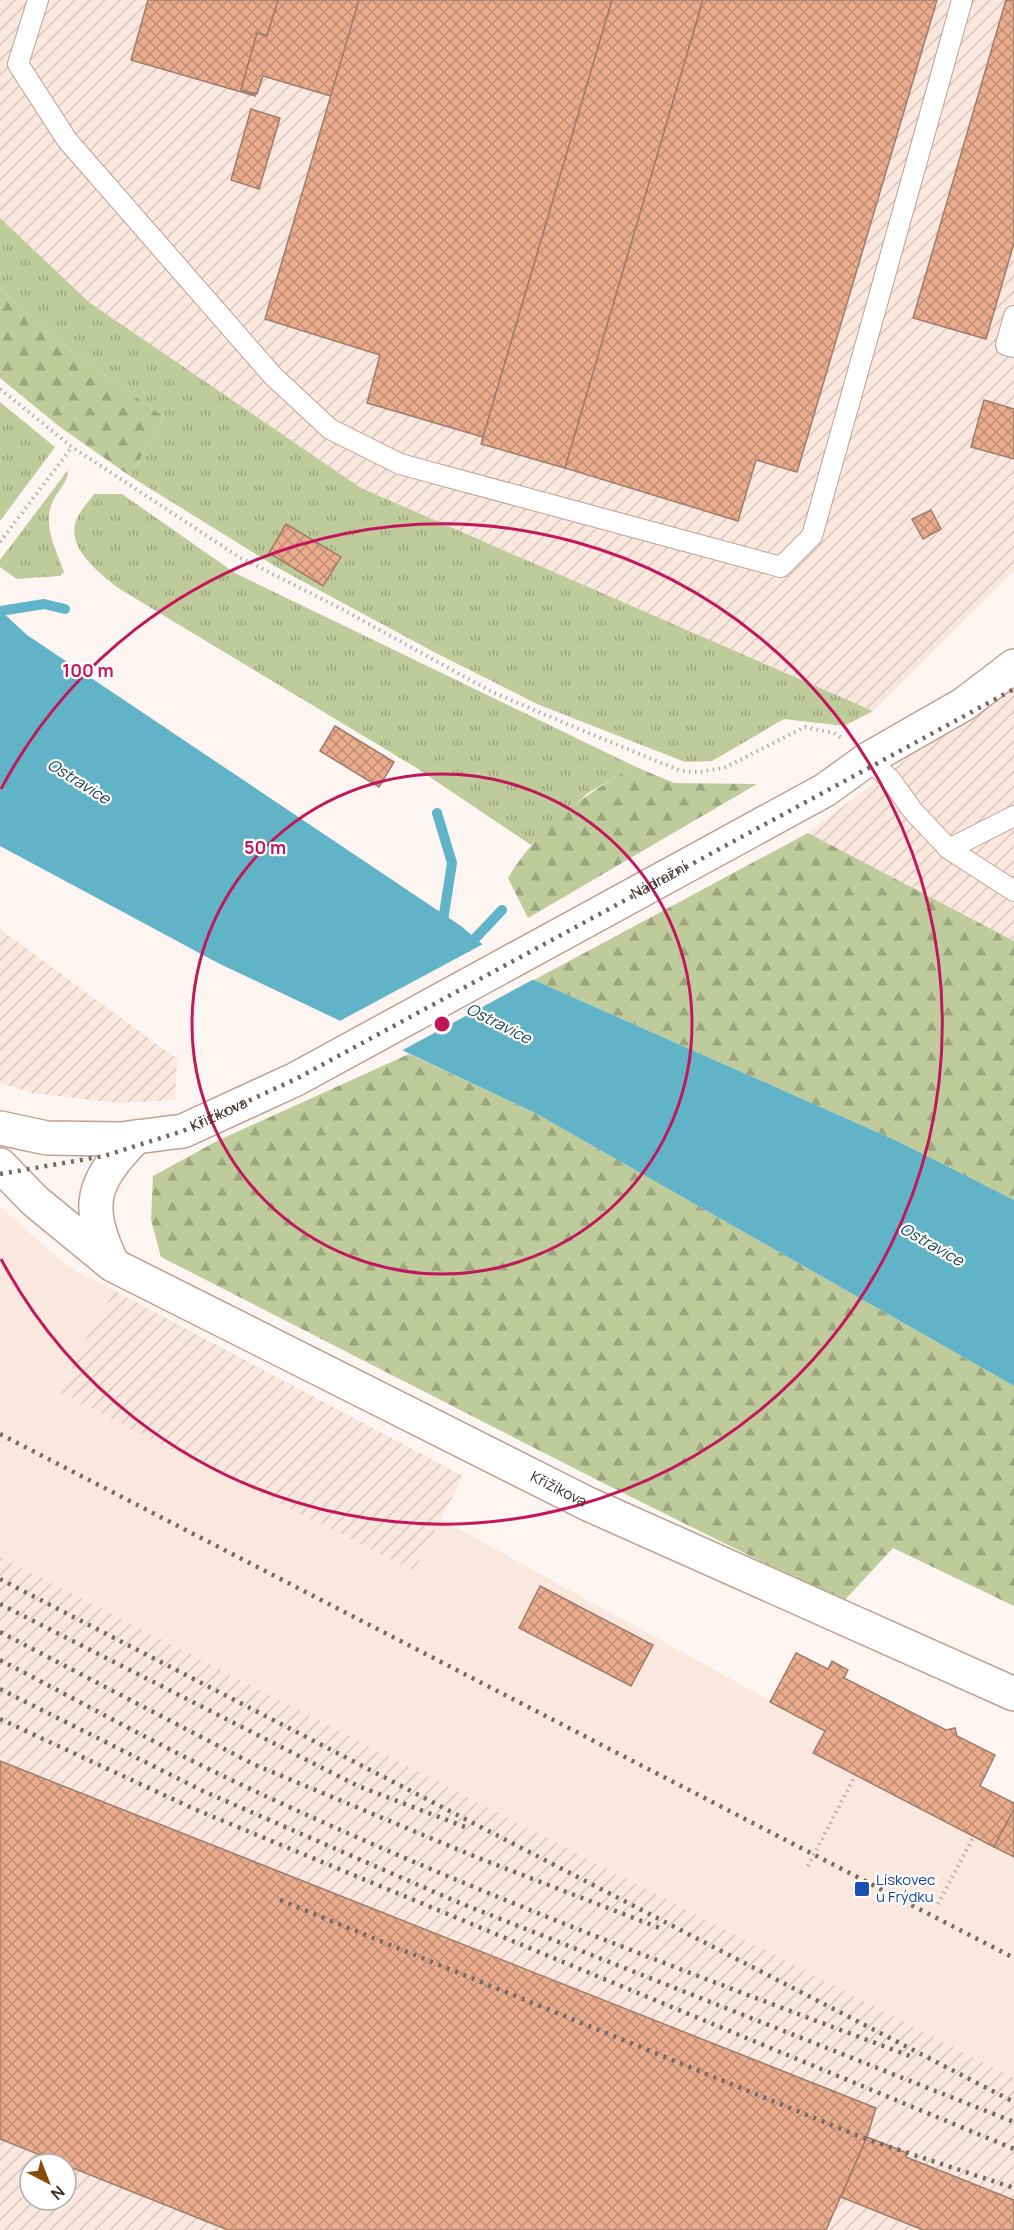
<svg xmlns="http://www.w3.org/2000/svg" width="1014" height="2230" font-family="Manrope,sans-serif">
<defs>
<pattern id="industrial-furrows" width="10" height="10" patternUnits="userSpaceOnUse" patternTransform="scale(1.5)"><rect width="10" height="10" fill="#fae8df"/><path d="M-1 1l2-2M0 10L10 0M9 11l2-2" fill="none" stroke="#d7c7bf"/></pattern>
<pattern id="grass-tufts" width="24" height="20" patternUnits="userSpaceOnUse" patternTransform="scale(1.5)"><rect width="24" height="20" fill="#c0cb9b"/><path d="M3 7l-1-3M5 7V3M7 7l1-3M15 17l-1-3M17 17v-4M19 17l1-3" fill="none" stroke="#9da57e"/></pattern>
<pattern id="forest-firs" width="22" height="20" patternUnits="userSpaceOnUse" patternTransform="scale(1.5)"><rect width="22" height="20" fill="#c0cb9b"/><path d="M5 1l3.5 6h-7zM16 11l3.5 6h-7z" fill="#9da57e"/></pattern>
<pattern id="building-cross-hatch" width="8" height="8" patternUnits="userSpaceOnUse" patternTransform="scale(1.5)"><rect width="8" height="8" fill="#ebac8e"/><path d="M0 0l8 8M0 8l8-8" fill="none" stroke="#c08c74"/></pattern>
</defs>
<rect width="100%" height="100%" fill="#fdf5f2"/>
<!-- industrial -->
<g fill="url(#industrial-furrows)" fill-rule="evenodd">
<path d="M0,0H1014V571L873,711L361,488L90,303L0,218Z"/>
<path d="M1014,677V941L808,833Z"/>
<path d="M0,929L177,1059L175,1100L118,1103L32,1093L0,1083Z"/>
<path d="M115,1291L463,1476L414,1572L60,1393L91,1328Z"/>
<path d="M0,1556L1014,2078V2230H0ZM30,2164H66V2200H30Z"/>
</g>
<!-- built -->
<path fill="#fae8df" d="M0,1207L70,1268L115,1291L91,1328L60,1393L414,1571L441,1519L825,1731L814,1754L1014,1857V2078L0,1556Z"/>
<!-- grass -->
<g fill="url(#grass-tufts)">
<path d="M0,218L90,303L361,488L873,711L844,726L784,719L712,761L685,762L537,704L434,652L278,568L130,476L164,417L54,338L0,288Z"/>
<path d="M0,402L55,447L0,521Z"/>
<path d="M68,470C68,481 59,490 54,499C41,523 56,549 64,572L60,576L17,579L0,567V560Z"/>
<path d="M94,494H122L235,573L634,766L588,793L531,845L415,767L118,588C101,574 66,549 76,521C79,512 88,502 94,494Z"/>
</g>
<!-- forest -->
<g fill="url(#forest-firs)">
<path d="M0,288L54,338L164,417L130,476L60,427L0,378Z"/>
<path d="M634,766L674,783L757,784L528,918L508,878C537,829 585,794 634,766Z"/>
<path d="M808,833L1014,941V1200L897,1141L534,980Z"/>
<path d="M409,1054L537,1114L1014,1386V1606L893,1548L843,1602L607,1485L161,1257L151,1220L153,1176L219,1140Z"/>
</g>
<!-- water -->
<path fill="#61b3c8" d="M0,610L27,635L461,926L482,944L534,980L897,1141L1014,1200V1386L537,1114L218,963L0,846Z"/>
<!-- pier -->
<path fill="#fdf5f2" d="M485,943L536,978L399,1052L336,1023Z"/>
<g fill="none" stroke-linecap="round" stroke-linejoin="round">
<!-- stream -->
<g stroke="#61b3c8" stroke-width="10">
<path d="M0,611L44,604L65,609"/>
<path d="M437,813L452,863L442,927"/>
<path d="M467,947L502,910"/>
</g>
</g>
<!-- building -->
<g fill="url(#building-cross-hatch)" stroke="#9e7d6d" stroke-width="1.5">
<path d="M148,0H278L267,36L257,33L241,90L255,94V96L131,60Z"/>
<path d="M278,0H359L331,96L263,76L257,94L241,90L257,33L267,36Z"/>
<path d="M359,0H612L483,437L367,403L380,355L265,319Z"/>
<path d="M612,0H703L565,468L481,444Z"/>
<path d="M703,0H937L797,472L756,460L738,521L565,468Z"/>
<path d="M1006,0H1014V243L986,339L913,318Z"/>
<path d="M251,109L280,118L259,189L231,180Z"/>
<path d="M984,400L1014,409V459L971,447Z"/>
<path d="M931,510L941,529L923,539L912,519Z"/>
<path d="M286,524L341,557L323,586L269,553Z"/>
<path d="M335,726L394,762L379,787L320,751Z"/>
<path d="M540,1586L653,1645L631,1686L519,1628Z"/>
<path d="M796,1653L828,1669L832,1661L848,1670L844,1678L946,1730L955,1728L957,1736L995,1755L980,1786L1014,1803V1809L994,1847L813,1753L825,1731L770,1702Z"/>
<path d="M0,1761L876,2108L867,2137L826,2230H228L0,2139Z"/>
<path d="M1014,1809V1857L994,1847Z"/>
<path d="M867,2137L907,2153L906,2157L1014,2200V2230H923L841,2197Z"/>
</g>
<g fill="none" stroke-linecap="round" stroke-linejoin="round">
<defs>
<g id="lane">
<path d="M38,0L18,64L67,140L273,376L330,429L400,464L781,567L812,536L962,0"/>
<path d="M1014,316L1006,345L1014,347"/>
<path d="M868,759L891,780L913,811L949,849L1014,891"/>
<path d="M949,849L1014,816"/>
</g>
<g id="street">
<path id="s1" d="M0,1128L47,1138L120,1139L183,1131L296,1079L825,790L868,759L964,704L1014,666"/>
<path id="s2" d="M0,1165L35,1201L113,1265L588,1504L1014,1694"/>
<path d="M112,1263C85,1205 91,1183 136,1137"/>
</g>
</defs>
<!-- lane casing -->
<use href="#lane" stroke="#c19f8f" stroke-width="22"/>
<!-- street casing -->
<use href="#street" stroke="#c19f8f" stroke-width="36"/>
<!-- path -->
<g stroke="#b5aba7" stroke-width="4" stroke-dasharray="1.5 4.5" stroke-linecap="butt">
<path d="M0,389L72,447L239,557L338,607L494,693L591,734L681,771L700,772L724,768L805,727L834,733L841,738"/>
<path d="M0,542L72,447"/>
<path d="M808,1866L855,1776"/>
<path d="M938,1904L974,1836"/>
</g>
<!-- lane -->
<use href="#lane" stroke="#fff" stroke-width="20"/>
<!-- street -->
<use href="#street" stroke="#fff" stroke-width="33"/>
<!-- rail -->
<g stroke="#756964" stroke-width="4.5" stroke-dasharray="3 6" stroke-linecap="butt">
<path d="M0,1174L104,1156L183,1131L296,1079L1014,689"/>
<path d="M0,1434L1014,1958"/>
<path d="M0,1579L1014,2102"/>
<path d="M0,1604L358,1786L465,1827"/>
<path d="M0,1632L253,1764L476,1857L662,1929"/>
<path d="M0,1660C81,1702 161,1747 244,1786C461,1888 686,1972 910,2056"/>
<path d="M0,1689L203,1791L455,1901L1014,2122"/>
<path d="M0,1719L192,1808L1014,2149"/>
<path d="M280,1900L866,2139L1014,2188"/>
</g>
</g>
<!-- distance rings -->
<g fill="none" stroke="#c2185b" stroke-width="3">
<circle cx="442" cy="1024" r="250"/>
<path d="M1 789A500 500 0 1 1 1 1259"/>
</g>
<!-- markers -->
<rect fill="#1a4fb4" stroke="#fff" stroke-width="2" x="854" y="1881" width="16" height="16" rx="3"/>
<g text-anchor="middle" stroke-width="4.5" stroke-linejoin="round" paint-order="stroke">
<!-- street labels -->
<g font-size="15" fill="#3b2d27" stroke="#fff">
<text dy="5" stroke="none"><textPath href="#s1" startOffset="723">Nádražní</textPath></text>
<text dy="5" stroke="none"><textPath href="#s1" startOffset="224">Křižíkova</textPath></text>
<text dy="5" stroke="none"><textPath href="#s2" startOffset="650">Křižíkova</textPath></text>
</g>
<!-- transit labels -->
<g font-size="15" fill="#164399" stroke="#fff" text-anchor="start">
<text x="876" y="1885">Lískovec<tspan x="876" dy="17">u Frýdku</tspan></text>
</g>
<!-- water labels -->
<g font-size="16" font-style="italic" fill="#1d444d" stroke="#fff">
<text transform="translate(79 781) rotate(32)" y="6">Ostravice</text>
<text transform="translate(499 1023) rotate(27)" y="6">Ostravice</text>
<text transform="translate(932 1244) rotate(30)" y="6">Ostravice</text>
</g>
</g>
<circle cx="442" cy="1024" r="9" fill="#c2185b" stroke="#fff" stroke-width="3"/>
<g font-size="18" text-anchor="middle" font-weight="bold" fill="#c2185b" stroke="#fff" stroke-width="4.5" stroke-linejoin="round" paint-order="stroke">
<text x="88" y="677">100 m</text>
<text x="265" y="854">50 m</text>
</g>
<!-- north arrow -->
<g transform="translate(48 2182) rotate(138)"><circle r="28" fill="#ffffff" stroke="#b1aba9" stroke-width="1.5"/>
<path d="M0-4.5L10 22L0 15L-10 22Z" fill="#884b0a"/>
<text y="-9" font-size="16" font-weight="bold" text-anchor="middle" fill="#3b2d27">N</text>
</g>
</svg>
